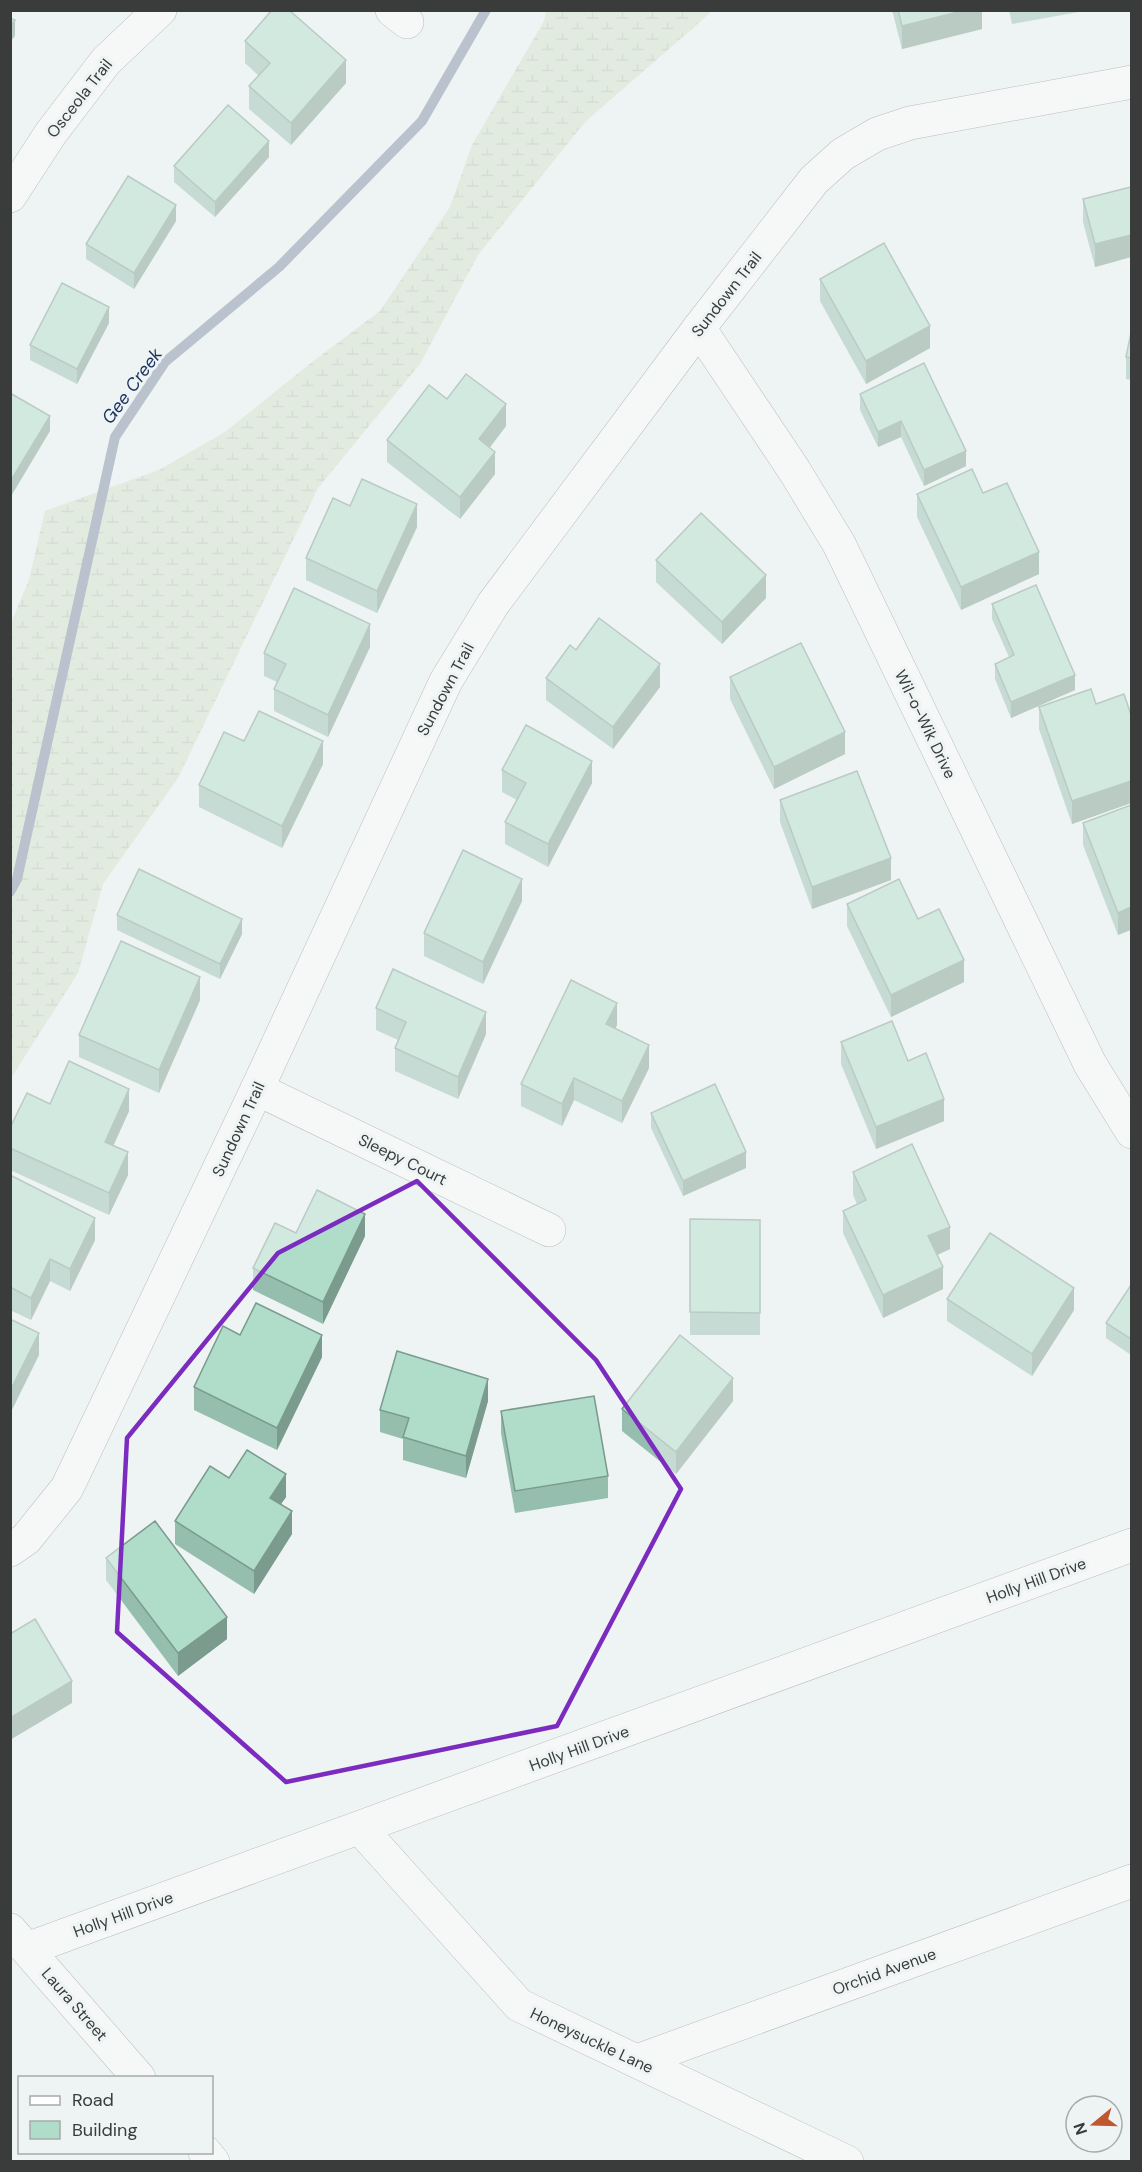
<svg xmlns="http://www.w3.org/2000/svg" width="1142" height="2172" font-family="'DM Sans',sans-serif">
<defs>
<pattern id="wetland-marsh" width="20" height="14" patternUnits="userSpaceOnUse" patternTransform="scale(1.5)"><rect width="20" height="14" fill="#d2e3cb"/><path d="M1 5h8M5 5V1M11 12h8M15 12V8" fill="none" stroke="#b5c4af"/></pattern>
</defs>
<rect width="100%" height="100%" fill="#eef3f3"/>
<!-- wetland -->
<path fill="url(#wetland-marsh)" d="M546,11H711L708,15L585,122L478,255L420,364L318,488L178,778L103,884L78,973L11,1078V623L29,580L45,511L159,470L225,432L311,363L380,311L450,207L472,145L544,21Z"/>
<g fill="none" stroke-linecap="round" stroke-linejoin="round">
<!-- stream -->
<path stroke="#79879f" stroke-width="10" d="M10,892L17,879L115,437L165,362L279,267L422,121L486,10"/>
<defs>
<g id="minor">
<path d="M392,10L407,22"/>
<path d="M10,196L51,133L106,61L160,10"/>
<path d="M699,328L794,470L839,544L1090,1064L1132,1132"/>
<path d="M257,1089L549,1230"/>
<path d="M10,1550L26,1539L67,1488L257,1089L446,681L493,604L699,328L814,180L843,154L877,134L910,123L1132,82"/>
<path d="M360,1828L519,2005L847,2162"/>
<path d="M10,1930L139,2078"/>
<path d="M27,1949L1132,1545"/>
<path d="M637,2061L1132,1881"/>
<path d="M205,2152L213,2162"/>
</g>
</defs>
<!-- minor casing -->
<use href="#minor" stroke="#7c8181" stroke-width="34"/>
<!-- minor -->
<use href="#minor" stroke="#fff" stroke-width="33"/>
</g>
<!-- wall -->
<g fill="#96beae">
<path d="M892,10H982V29L902,49Z"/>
<path d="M1009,10H1090L1012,24Z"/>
<path d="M245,41L346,83L291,145L249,109V86L259,76L245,63Z"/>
<path d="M269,157L215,217L174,182V166Z"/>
<path d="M1131,187V257L1095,267L1083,222V199Z"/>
<path d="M176,221L134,289L86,259V244Z"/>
<path d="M820,279L930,348L866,384L820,301Z"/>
<path d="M109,323L77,384L30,360V345Z"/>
<path d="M1131,333V380L1126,379V357Z"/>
<path d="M860,394L966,466L924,486L901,437L878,447L860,410Z"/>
<path d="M447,399L506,426L489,448L495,474L460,519L387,462V440Z"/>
<path d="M983,493L1039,574L961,610L917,517V494Z"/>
<path d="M350,506L417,527L377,613L306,580V558Z"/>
<path d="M656,560L766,598L722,644L656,582Z"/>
<path d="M992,604L1075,690L1011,718L995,679V664L1009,657L992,619Z"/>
<path d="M370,647L328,737L274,711V689L277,682L264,676V653Z"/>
<path d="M730,677L845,754L774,789L730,699Z"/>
<path d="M546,678L660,687L613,749L546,700Z"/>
<path d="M1096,704L1131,715V803L1072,824L1039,729V707Z"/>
<path d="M244,741L323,764L282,848L199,807V785Z"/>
<path d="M502,770L592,783L548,867L505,844V822L517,800L502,792Z"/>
<path d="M780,800L891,880L812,909L780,822Z"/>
<path d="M1131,805L1118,935L1083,845V823Z"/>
<path d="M522,901L483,984L424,956V933Z"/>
<path d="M847,904L918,919L964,982L891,1017L847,926Z"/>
<path d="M117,915L242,934L220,979L117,930Z"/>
<path d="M200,1000L159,1093L79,1057V1035Z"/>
<path d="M376,1008L486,1034L458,1099L395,1071V1048L398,1040L376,1030Z"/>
<path d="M617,1025L615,1029L649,1068L622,1123L574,1100L562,1126L521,1106V1084Z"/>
<path d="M841,1042L908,1061L944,1121L876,1149L841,1064Z"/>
<path d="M50,1104L129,1111L113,1146L128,1175L109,1215L10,1170V1128Z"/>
<path d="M651,1113L746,1168L683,1196L651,1128Z"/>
<path d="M853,1172L950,1249L937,1255L943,1289L883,1318L843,1233V1211L857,1204L853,1195Z"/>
<path d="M10,1175L95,1240L70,1291L50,1281L31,1320L10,1310Z"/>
<path d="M690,1219L760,1220V1335H690Z"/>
<path d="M365,1236L323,1324L253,1290V1268Z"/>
<path d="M1131,1285V1355L1106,1338V1323Z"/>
<path d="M947,1299L1074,1310L1032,1376L947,1321Z"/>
<path d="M240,1335L322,1357L277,1450L194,1410V1387Z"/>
<path d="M488,1401L466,1478L403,1460V1439L380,1432V1410Z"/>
<path d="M733,1401L676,1474L622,1431V1409Z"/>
<path d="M501,1411L608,1476V1498L515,1513L501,1433Z"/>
<path d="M229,1478L286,1497L281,1504L292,1534L254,1594L175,1544V1521Z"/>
<path d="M106,1558L227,1639L178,1676L106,1580Z"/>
</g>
<!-- shaded-wall -->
<g fill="#7a9b8d">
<path d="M966,10H982V29L902,49V26Z"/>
<path d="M15,20V36L10,42V26Z"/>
<path d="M346,60V83L291,145V123Z"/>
<path d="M269,141V157L215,217V202Z"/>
<path d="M176,205V221L134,289V273Z"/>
<path d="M1131,235V257L1095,267V244Z"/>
<path d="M109,307V323L77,384V369Z"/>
<path d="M930,326V348L866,384V361Z"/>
<path d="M506,404V426L479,462V439Z"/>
<path d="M50,416V431L10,498V482Z"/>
<path d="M901,421V437L878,447V432Z"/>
<path d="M966,451V466L924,486V470Z"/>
<path d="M495,452V474L460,519V497Z"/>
<path d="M417,504V527L377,613V591Z"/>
<path d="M1039,552V574L961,610V587Z"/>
<path d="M766,575V598L722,644V622Z"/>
<path d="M370,624V647L328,737V715Z"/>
<path d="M660,664V687L613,749V727Z"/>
<path d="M1075,675V690L1011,718V702Z"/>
<path d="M845,732V754L774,789V767Z"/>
<path d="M323,741V764L282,848V826Z"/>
<path d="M592,761V783L548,867V844Z"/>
<path d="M1131,781V803L1072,824V801Z"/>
<path d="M891,858V880L812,909V887Z"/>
<path d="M522,879V901L483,984V962Z"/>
<path d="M1131,907V930L1118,935V913Z"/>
<path d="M242,919V934L220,979V964Z"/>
<path d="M964,960V982L891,1017V995Z"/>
<path d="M200,977V1000L159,1093V1070Z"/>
<path d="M617,1003V1025L606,1047V1024Z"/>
<path d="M486,1012V1034L458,1099V1077Z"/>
<path d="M649,1045V1068L622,1123V1101Z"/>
<path d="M574,1078V1100L562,1126V1104Z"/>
<path d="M129,1089V1111L105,1164V1142Z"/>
<path d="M944,1099V1121L876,1149V1127Z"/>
<path d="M128,1152V1175L109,1215V1193Z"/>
<path d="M746,1152V1168L683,1196V1181Z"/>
<path d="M365,1214V1236L323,1324V1302Z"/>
<path d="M95,1218V1240L70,1291V1269Z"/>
<path d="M950,1227V1249L928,1259V1236Z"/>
<path d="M50,1259V1281L31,1320V1298Z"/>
<path d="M943,1267V1289L883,1318V1295Z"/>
<path d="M1074,1288V1310L1032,1376V1354Z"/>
<path d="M39,1333V1355L10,1414V1391Z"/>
<path d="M322,1335V1357L277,1450V1428Z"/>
<path d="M733,1378V1401L676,1474V1452Z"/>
<path d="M488,1379V1401L466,1478V1456Z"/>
<path d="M286,1474V1497L270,1520V1498Z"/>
<path d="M292,1511V1534L254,1594V1571Z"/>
<path d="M227,1617V1639L178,1676V1653Z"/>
<path d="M72,1681V1703L10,1740V1718Z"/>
</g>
<!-- building -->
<g fill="#afddca" stroke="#7a9b8d" stroke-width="1.5">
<path d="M272,10H289L346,60L291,123L249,86L270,63L245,41Z"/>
<path d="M898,10H966L902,26Z"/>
<path d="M10,18L15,20L10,26Z"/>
<path d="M228,105L269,141L215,202L174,166Z"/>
<path d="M128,176L176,205L134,273L86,244Z"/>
<path d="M1131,187V235L1095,244L1083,199Z"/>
<path d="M884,243L930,326L866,361L820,279Z"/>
<path d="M62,283L109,307L77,369L30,345Z"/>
<path d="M1131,333V358L1126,357Z"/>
<path d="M924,363L966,451L924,470L901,421L878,432L860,394Z"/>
<path d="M466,374L506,404L479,439L495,452L460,497L387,440L429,385L447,399Z"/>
<path d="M10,393L50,416L10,482Z"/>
<path d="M972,469L983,493L1007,483L1039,552L961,587L917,494Z"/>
<path d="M362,479L417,504L377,591L306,558L333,498L350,506Z"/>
<path d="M701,513L766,575L722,622L656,560Z"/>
<path d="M1036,585L1075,675L1011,702L995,664L1014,655L992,604Z"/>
<path d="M294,588L370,624L328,715L274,689L286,664L264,653Z"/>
<path d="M599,618L660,664L613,727L546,678L570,645L576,650Z"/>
<path d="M801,643L845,732L774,767L730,677Z"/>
<path d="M1091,689L1096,704L1124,694L1131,715V781L1072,801L1039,707Z"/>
<path d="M259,711L323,741L282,826L199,785L224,732L244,741Z"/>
<path d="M526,725L592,761L548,844L505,822L526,783L502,770Z"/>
<path d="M857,771L891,858L812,887L780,800Z"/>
<path d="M1131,805V907L1118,913L1083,823Z"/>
<path d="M463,850L522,879L483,962L424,933Z"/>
<path d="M139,869L242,919L220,964L117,915Z"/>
<path d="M899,879L918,919L939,909L964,960L891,995L847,904Z"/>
<path d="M121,941L200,977L159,1070L79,1035Z"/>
<path d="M393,969L486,1012L458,1077L395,1048L406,1022L376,1008Z"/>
<path d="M571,980L617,1003L606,1024L649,1045L622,1101L574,1078L562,1104L521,1084Z"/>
<path d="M892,1021L908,1061L926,1053L944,1099L876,1127L841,1042Z"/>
<path d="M69,1061L129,1089L105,1142L128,1152L109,1193L10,1148V1128L27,1093L50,1104Z"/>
<path d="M715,1084L746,1152L683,1181L651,1113Z"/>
<path d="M912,1144L950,1227L928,1236L943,1267L883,1295L843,1211L866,1200L853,1172Z"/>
<path d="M10,1175L95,1218L70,1269L50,1259L31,1298L10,1287Z"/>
<path d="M317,1190L365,1214L323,1302L253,1268L275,1223L296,1233Z"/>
<path d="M690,1219L760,1220V1313L690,1312Z"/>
<path d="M990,1233L1074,1288L1032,1354L947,1299Z"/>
<path d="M1131,1285V1339L1106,1323Z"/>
<path d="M256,1303L322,1335L277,1428L194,1387L223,1326L240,1335Z"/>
<path d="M10,1319L39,1333L10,1391Z"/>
<path d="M680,1335L733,1378L676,1452L622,1409Z"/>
<path d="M397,1351L488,1379L466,1456L403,1437L409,1418L380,1410Z"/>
<path d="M594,1396L608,1476L515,1491L501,1411Z"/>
<path d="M247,1450L286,1474L270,1498L292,1511L254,1571L175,1521L210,1466L229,1478Z"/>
<path d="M155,1521L227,1617L178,1653L106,1558Z"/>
<path d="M35,1619L72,1681L10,1718V1634Z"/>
</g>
<!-- marked area -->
<path d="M0 0H1142V2172H0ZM417,1181L596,1360L681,1489L557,1726L286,1782L117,1632L127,1438L278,1253Z" fill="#eef3f3" fill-opacity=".55" fill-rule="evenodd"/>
<path fill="none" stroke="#7b2cbf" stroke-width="4.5" stroke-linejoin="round" d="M417,1181L596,1360L681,1489L557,1726L286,1782L117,1632L127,1438L278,1253Z"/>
<g text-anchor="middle" stroke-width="6" stroke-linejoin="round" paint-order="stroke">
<!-- street labels -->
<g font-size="16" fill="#3a3c3c" stroke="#eef3f3">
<text transform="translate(79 98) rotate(-52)" y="6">Osceola Trail</text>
<text transform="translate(726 294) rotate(-52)" y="6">Sundown Trail</text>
<text transform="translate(445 689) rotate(-62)" y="6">Sundown Trail</text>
<text transform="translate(926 724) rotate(64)" y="6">Wil-o-Wik Drive</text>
<text transform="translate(238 1129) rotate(-65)" y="6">Sundown Trail</text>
<text transform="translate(403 1159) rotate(26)" y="6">Sleepy Court</text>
<text transform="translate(1036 1580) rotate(-20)" y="6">Holly Hill Drive</text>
<text transform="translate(579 1748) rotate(-20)" y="6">Holly Hill Drive</text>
<text transform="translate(123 1914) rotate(-20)" y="6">Holly Hill Drive</text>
<text transform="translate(884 1971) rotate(-20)" y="6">Orchid Avenue</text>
<text transform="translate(75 2004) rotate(49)" y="6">Laura Street</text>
<text transform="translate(592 2040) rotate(25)" y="6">Honeysuckle Lane</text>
</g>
<!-- water labels -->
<g font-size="18" font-style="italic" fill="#1a305d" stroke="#eef3f3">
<text transform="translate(132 386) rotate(-54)" y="6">Gee Creek</text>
</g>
</g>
<!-- border -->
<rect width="1142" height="2172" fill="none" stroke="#3a3c3c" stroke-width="24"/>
<!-- legend -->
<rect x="18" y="2076" width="195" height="78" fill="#eef3f3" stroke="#a6aaaa" stroke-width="1.5"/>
<rect x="30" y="2096" width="30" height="9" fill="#ffffff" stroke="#a6aaaa" stroke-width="1.5"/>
<text x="72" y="2106" font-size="18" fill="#3a3c3c">Road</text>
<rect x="30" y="2121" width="30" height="18" fill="#afddca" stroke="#a6aaaa" stroke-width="1.5"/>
<text x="72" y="2136" font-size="18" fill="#3a3c3c">Building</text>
<!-- north arrow -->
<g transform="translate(1094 2124) rotate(251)"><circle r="28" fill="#eef3f3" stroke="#a6aaaa" stroke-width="1.5"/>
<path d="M0-4.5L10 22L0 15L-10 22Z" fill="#bf582e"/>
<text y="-9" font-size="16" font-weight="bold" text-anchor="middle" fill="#3a3c3c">N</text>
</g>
</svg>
